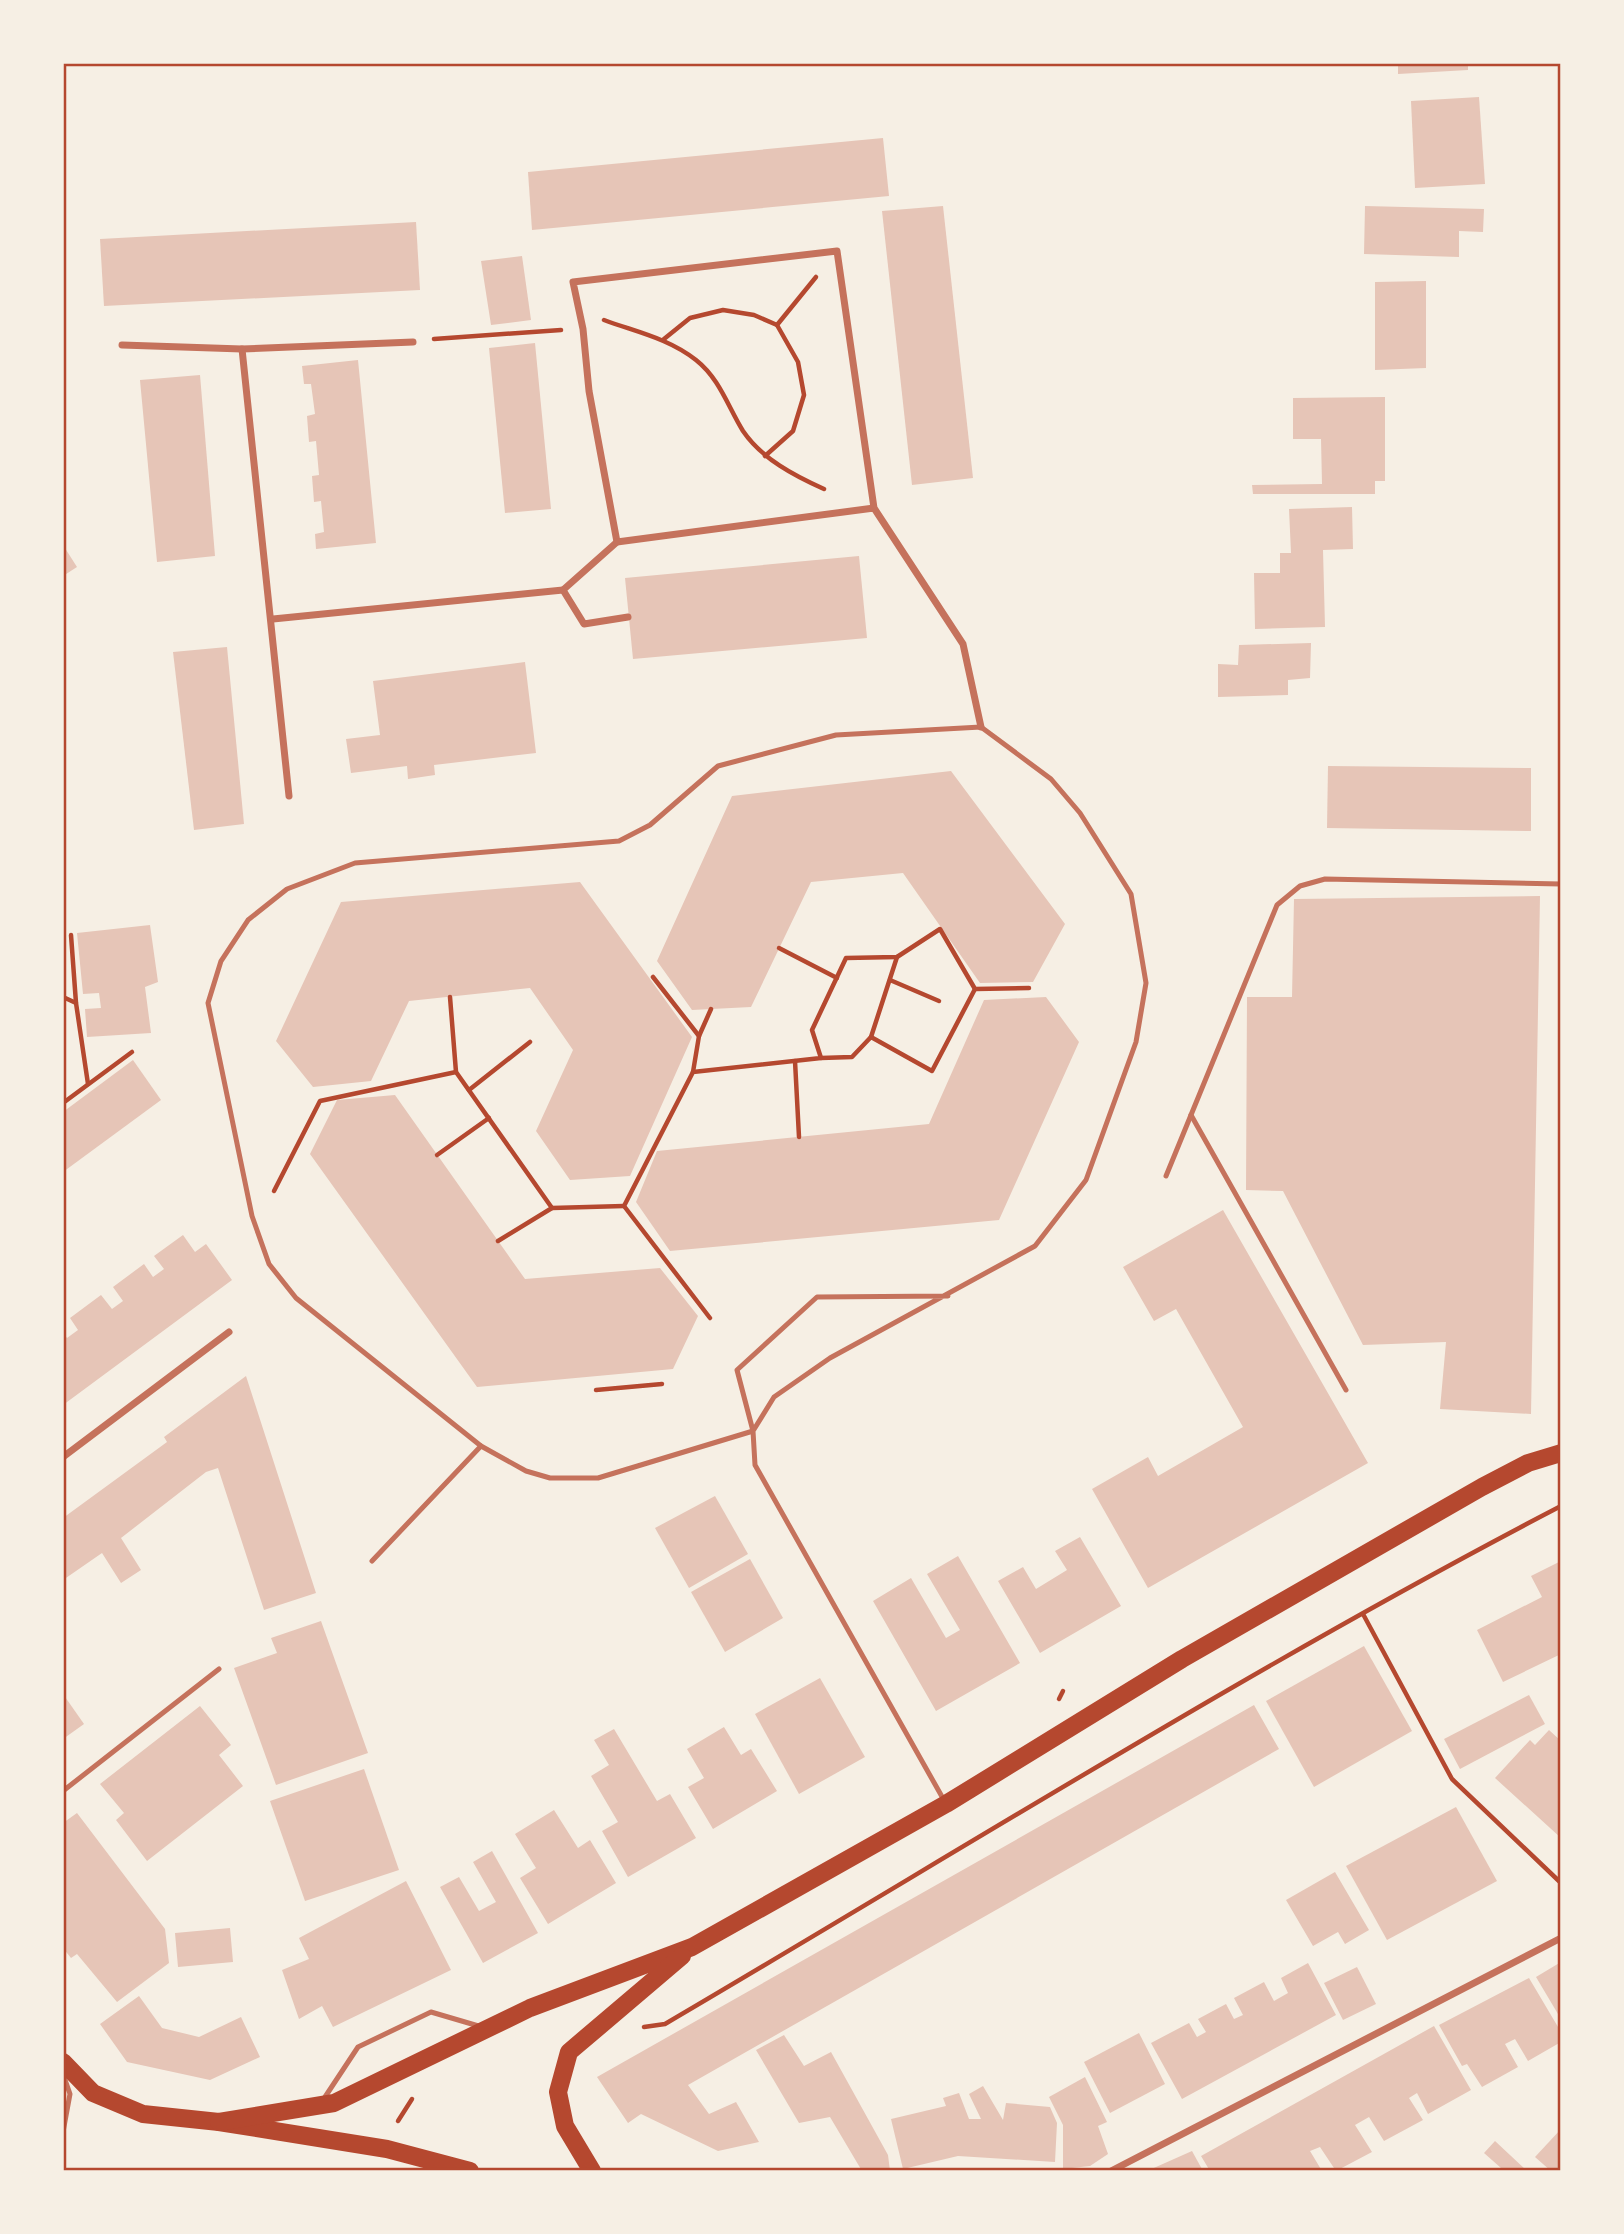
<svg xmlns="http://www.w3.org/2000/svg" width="1624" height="2234" font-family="'Zilla Slab',serif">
<rect width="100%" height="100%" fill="#f6efe4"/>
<!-- building -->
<g fill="#e6c5b7">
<path d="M1398,63H1468V70L1398,74Z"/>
<path d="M1479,97L1485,184L1415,188L1411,101Z"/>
<path d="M883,138L889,196L532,230L528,172Z"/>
<path d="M943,206L973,478L912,485L882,211Z"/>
<path d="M1365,206L1484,209L1483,232L1459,231V257L1364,254Z"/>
<path d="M416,222L420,290L104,306L100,239Z"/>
<path d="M522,256L531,320L491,325L481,261Z"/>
<path d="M1426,281V368L1375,370V282Z"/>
<path d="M535,343L551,509L505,513L489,348Z"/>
<path d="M358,360L376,543L316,549L315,534L324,532L321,501L314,502L312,476L319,475L316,441L309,442L307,416L315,414L311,384H304L302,366Z"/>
<path d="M200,375L215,556L157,562L140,380Z"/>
<path d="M1385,397V481H1375V494H1253L1252,485L1322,484L1321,439H1293V398Z"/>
<path d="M1352,507L1353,549L1323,550L1325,627L1255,629L1254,573H1280V553H1291L1289,509Z"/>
<path d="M63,545L77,567L63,576Z"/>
<path d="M859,556L867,638L633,659L625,578Z"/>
<path d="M1311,643L1310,678L1288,680V695L1218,697V664L1238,665L1239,645Z"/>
<path d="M227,647L244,824L194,830L173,652Z"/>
<path d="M525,662L536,753L434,765L435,775L408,779L407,766L351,773L346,739L380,735L373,681Z"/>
<path d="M1328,766L1531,768V831L1327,828Z"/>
<path d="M951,771L1065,924L1033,982L980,983L903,873L811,882L751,1007L692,1010L657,961L732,796Z"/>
<path d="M580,882L692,1037L630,1176L570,1180L536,1131L573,1050L530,988L409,1001L371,1081L313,1087L276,1041L341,902Z"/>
<path d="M1540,896L1531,1414L1440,1409L1446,1342L1363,1345L1283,1191L1246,1190L1247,997H1292L1294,899Z"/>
<path d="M150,925L158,982L145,987L151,1033L87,1037L85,1009L101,1008L99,993L83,994L77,933Z"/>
<path d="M1046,997L1079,1042L999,1220L670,1251L636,1202L657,1151L929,1124L984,1000Z"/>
<path d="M133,1060L161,1100L63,1172V1112Z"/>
<path d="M395,1095L525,1279L660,1268L698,1316L673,1369L477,1387L310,1154L337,1100Z"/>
<path d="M1223,1210L1368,1463L1148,1588L1092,1489L1148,1457L1158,1476L1243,1427L1176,1309L1154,1321L1123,1267Z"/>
<path d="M183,1235L195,1252L206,1244L232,1280L63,1405V1333L67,1338L78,1330L70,1318L101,1295L112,1309L123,1301L113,1287L144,1264L153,1277L164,1269L154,1256Z"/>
<path d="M246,1376L316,1593L264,1610L218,1468L206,1472L121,1538L141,1570L121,1583L102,1553L63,1580V1518L167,1442L164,1437Z"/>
<path d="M715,1496L748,1554L689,1588L655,1528Z"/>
<path d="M1080,1537L1121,1606L1040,1653L998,1581L1023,1567L1036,1589L1067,1570L1055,1551Z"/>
<path d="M958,1556L1020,1663L936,1711L873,1601L911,1578L946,1638L960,1630L927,1574Z"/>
<path d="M750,1559L783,1618L725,1652L691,1592Z"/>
<path d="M1561,1561V1654L1503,1682L1477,1630L1542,1597L1531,1576Z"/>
<path d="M321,1621L368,1753L276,1785L234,1668L277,1653L271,1638Z"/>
<path d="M1364,1646L1412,1731L1314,1787L1266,1701Z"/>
<path d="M820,1678L865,1757L799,1794L755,1714Z"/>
<path d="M63,1694L84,1724L63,1739Z"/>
<path d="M1529,1695L1545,1724L1460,1769L1444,1739Z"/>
<path d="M1254,1705L1279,1749L688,2085L709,2114L736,2102L759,2142L718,2151L641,2114L628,2123L597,2077Z"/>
<path d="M200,1706L231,1745L219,1755L243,1786L147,1861L116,1820L124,1813L100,1784Z"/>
<path d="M724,1727L741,1755L751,1749L777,1791L713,1829L688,1787L704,1778L687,1749Z"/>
<path d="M614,1729L657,1801L670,1794L696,1838L628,1877L602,1831L618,1822L591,1776L609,1765L594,1740Z"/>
<path d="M1549,1730L1561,1741V1768L1558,1772L1561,1775V1838L1495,1778L1530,1740L1535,1745Z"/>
<path d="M364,1769L399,1870L305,1901L270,1801Z"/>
<path d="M1456,1807L1497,1881L1387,1940L1346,1866Z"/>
<path d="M554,1810L578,1848L590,1840L616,1883L548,1924L520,1878L536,1868L515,1834Z"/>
<path d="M77,1813L165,1929L169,1963L117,2002L77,1954L71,1958L63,1948V1823Z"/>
<path d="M492,1851L538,1933L483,1963L440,1887L459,1877L479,1911L496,1902L473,1862Z"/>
<path d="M1335,1872L1369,1930L1345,1944L1338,1932L1313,1946L1286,1900Z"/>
<path d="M406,1881L451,1970L333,2027L322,2006L299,2019L282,1970L309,1959L299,1938Z"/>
<path d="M230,1928L233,1962L178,1967L175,1933Z"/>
<path d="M1561,1962V2012L1558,2014L1536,1977Z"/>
<path d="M1308,1963L1336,2015L1182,2099L1151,2043L1189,2023L1197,2037L1206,2032L1198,2019L1226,2004L1234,2019L1243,2015L1234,1998L1264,1982L1274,2001L1288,1993L1281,1978Z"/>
<path d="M1357,1967L1376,2004L1343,2020L1324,1983Z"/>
<path d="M1529,1978L1561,2032V2042L1528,2061L1515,2039L1505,2044L1518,2067L1482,2087L1467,2064L1462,2066L1439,2025Z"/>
<path d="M139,1996L162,2028L199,2037L241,2017L260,2057L210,2080L127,2062L100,2024Z"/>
<path d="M1434,2026L1471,2090L1428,2114L1417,2093L1409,2098L1423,2120L1384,2141L1369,2117L1355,2125L1372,2152L1336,2171L1320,2147L1310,2151L1322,2171H1210L1201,2156Z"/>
<path d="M1139,2033L1165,2084L1110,2113L1084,2062Z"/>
<path d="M784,2035L804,2066L831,2052L888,2155L890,2171H862L830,2117L799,2123L756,2050Z"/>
<path d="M1085,2077L1107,2122L1098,2126L1108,2154L1090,2166L1063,2169V2125L1049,2097Z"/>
<path d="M983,2086L1003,2120L1006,2103L1050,2107L1057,2123L1055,2162L958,2156L903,2169L891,2119L946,2106L943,2098L959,2093L969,2119H981L969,2094Z"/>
<path d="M1561,2129V2171H1551L1535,2157Z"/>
<path d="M1495,2141L1527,2171H1499L1501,2168L1484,2153Z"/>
<path d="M1192,2151L1203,2171H1147Z"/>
</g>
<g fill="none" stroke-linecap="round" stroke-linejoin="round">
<!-- path -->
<g stroke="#b5482f" stroke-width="4.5">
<path d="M604,320C636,332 668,338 696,360C720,379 728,407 743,431C762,459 795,476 824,489"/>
<path d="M777,325L816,277"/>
<path d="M434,339L561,330"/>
<path d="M664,339L690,318L723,310L754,315L777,325L798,362L804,395L793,431L765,456"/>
<path d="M71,935L76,1003"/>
<path d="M779,948L837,978"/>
<path d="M653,977L699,1036L693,1072"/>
<path d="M890,980L939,1001"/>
<path d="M63,997L76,1003L88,1084"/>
<path d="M450,997L456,1072L552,1208"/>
<path d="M699,1036L711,1009"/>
<path d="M871,1037L897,957"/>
<path d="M821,1058L852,1057L871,1037L932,1071L975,989"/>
<path d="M795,1061L799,1137"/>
<path d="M469,1090L530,1042"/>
<path d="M63,1103L132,1052"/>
<path d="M437,1155L489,1118"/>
<path d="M274,1191L320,1101L456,1072"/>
<path d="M498,1241L552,1208L624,1206"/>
<path d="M710,1318L624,1206L693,1072L821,1058L812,1030L846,958L897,957L940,929L975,989L1029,988"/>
<path d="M596,1390L662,1384"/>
<path d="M1363,1614L1452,1779L1561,1883"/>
<path d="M1059,1699L1063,1691"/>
<path d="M644,2027L665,2024C963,1849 1255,1665 1561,1506"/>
<path d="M398,2121L412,2099"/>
</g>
<!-- service -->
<g stroke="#c5725c" stroke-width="5">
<path d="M1191,1115L1346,1390"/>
<path d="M1166,1176L1277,905L1300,886L1325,879L1561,884"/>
<path d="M372,1561L481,1446"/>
<path d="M63,1791L219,1669"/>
<path d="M945,1802L755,1465L753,1431L774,1397L830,1358L1035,1246L1086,1180L1136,1042L1146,983L1131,894L1080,813L1051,779L981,727L836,735L718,766L650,825L619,841L355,863L287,889L248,920L221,961L208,1003L252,1216L269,1264L296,1298L481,1446L526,1471L550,1478H598L753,1431L737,1370L817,1297L948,1296"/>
<path d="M63,2074L70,2094L63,2132"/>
<path d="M323,2100L358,2047L431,2012L482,2027"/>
</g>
<!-- minor -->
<g stroke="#c5725c" stroke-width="7">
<path d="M122,345L242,349L413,342"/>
<path d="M242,349L289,796"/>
<path d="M874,508L617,542L589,391L583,329L573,282L837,251L874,508L963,644L981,727"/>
<path d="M617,542L563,590L584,624L628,617"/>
<path d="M273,619L563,590"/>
<path d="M63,1457L229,1332"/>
<path d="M1111,2171L1561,1938"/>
</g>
<!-- primary -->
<g stroke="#b5482f" stroke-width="18">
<path d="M63,2062L93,2093L143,2114L219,2122L387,2149L470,2171"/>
<path d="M219,2122L334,2103L530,2008L692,1947L946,1804L1182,1659L1482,1487L1528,1463L1561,1453"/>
<path d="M592,2171L565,2126L558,2092L569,2052L682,1956"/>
</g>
</g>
<!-- border -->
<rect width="1624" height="2234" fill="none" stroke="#f6efe4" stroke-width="130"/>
<rect x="65" y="65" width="1494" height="2104" fill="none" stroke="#b5482f" stroke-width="2.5"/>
</svg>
